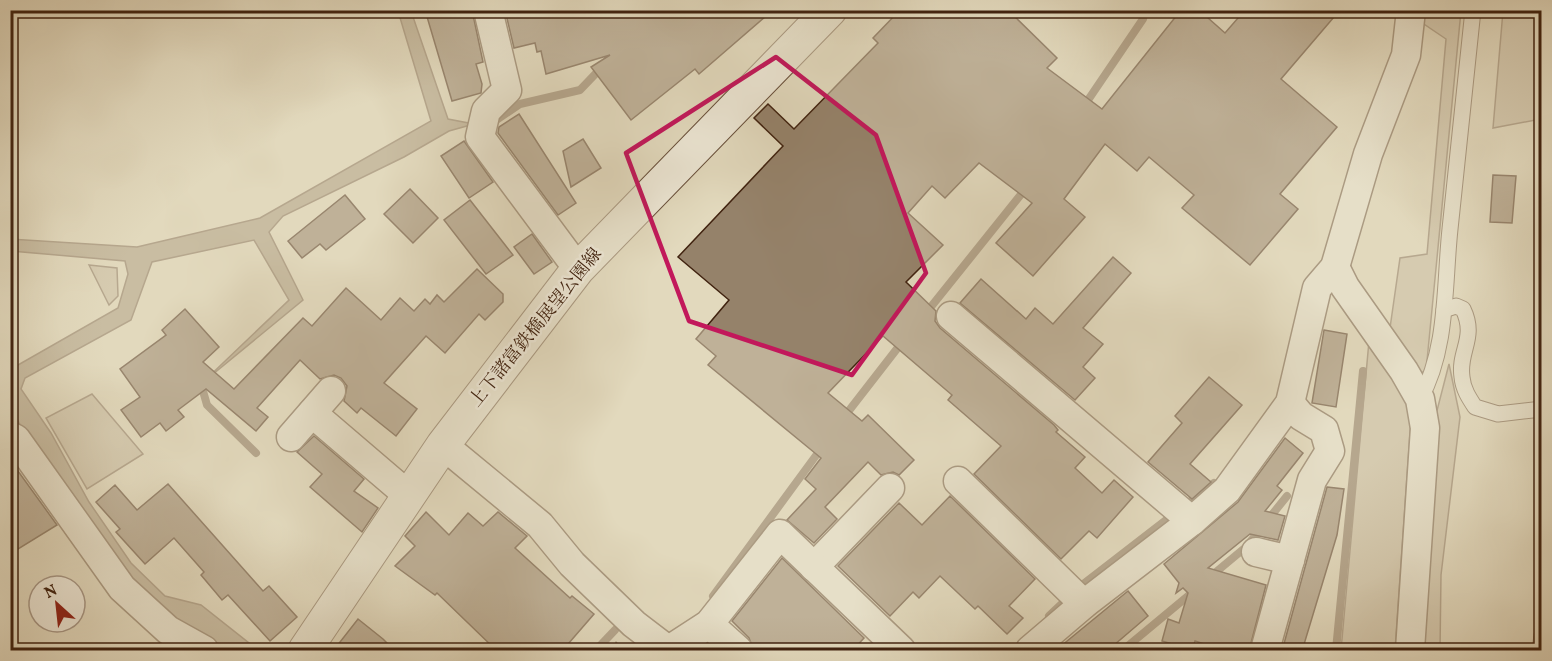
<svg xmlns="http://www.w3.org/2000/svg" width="1552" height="661" font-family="Vollkorn,'Noto Serif JP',serif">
<rect width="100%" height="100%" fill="#e2d9bd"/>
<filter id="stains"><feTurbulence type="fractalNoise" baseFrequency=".00333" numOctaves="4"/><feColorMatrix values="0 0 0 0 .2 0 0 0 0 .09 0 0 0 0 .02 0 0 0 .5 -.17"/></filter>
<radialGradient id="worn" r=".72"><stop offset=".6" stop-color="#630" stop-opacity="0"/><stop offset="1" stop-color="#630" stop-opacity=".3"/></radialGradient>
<!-- green -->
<g fill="#c7baa0" stroke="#846e58" stroke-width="1.5">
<path d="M1419,11H1461L1426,371L1414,375L1395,650H1341L1369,341L1389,335L1400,258L1427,254L1446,39L1421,22Z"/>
<path d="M1503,11H1541V119L1493,128Z"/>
<path d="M89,265L117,268L118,296L109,305Z"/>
<path d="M1449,364L1460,417L1441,575L1440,650H1419L1433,426Z"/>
<path d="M92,394L143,454L87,489L46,418Z"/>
</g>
<!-- water -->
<path fill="#ab9b82" stroke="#816b54" stroke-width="1.5" d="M398,11H411L448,119L474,124L449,131L404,157L283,216L269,232L303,300L201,384L289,300L254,240L152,262L131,320L25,378L21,389L51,433L89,502L131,563L165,596L201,605L258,650H225L171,619L133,585L19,423L11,405V369L118,308L128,274L125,261L11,251L10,239L137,247L260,218L431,121Z"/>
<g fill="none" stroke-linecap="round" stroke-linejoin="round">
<!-- stream -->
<g stroke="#816b54" stroke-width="8">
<path d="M1084,106L1143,19"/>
<path d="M492,123L520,104L580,90L602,67"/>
<path d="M926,313L1027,187"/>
<path d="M201,384L207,405L256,453"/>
<path d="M844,417L903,341"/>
<path d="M1183,507L1214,483"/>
<path d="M1210,577L1246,547L1287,496"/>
<path d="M1077,589L1174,514"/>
<path d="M713,596L823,446"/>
<path d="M1049,616L1068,598"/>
<path d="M596,650L615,630"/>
<path d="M1123,650L1194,591"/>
<path d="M1336,650L1363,371"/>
</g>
</g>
<!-- building -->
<g fill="#95826a" stroke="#412310" stroke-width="1.5">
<path d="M425,10H472L483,62L476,64L482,84L481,93L452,101Z"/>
<path d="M505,10H773L699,74L695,69L631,120L591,67L610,55L546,74L541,51L537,52L535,43L514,48Z"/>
<path d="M900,10H1008L1057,58L1047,68L1102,109L1181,10H1199L1225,33L1245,10H1340L1281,79L1337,127L1280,194L1298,209L1250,265L1182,208L1194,195L1149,157L1137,171L1105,144L1064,199L1085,217L1033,276L996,243L1032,203L979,163L945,198L932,186L908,213L943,245L906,282L936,311L935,321L940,328L1054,425L1058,430L1056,432L1085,457L1075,468L1102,493L1114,480L1133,497L1097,538L1089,531L1061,559L974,474L1001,446L948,400L952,395L883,336L828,393L862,421L868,415L914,460L899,475L893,472L881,475L868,462L825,507L837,519L814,543L787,520L816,489L805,479L821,458L708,365L716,356L696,339L729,300L678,257L783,146L754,118L768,104L794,129L878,43L873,38Z"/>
<path d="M519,114L576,203L558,215L498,133L499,127Z"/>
<path d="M583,139L601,168L571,187L563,151Z"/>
<path d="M464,141L493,182L469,198L441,156Z"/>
<path d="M1493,175L1516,176L1512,223L1490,222Z"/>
<path d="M410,189L438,218L413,243L384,214Z"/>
<path d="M345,195L365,219L326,250L320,244L302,258L288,241Z"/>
<path d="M470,200L513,255L486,274L444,220Z"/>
<path d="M532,234L552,262L534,274L514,247Z"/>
<path d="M1113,257L1131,273L1083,328L1103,344L1083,367L1095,378L1075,400L960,303L981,279L1026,319L1035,308L1053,324Z"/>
<path d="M477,269L503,294V302L485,320L479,314L445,353L426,336L384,383L417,409L396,436L361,408L357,413L344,401L347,386L341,378L334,375L320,379L300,360L257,408L268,417L256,431L206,389L178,410L184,417L166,431L160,423L141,437L121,410L140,397L120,369L166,335L162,330L185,309L219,347L203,362L234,389L303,318L312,326L346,288L381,320L400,298L414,311L425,299L430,304L437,295L444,302Z"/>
<path d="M1324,330L1347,334L1336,407L1312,403Z"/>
<path d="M1209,377L1242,405L1190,464L1211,482L1192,499L1148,462L1182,423L1175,416Z"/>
<path d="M314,436L364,479L354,491L378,508L362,532L310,487L322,474L297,452Z"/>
<path d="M1285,438L1303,453L1277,486L1282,490L1265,511L1285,516L1278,540L1250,534L1208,568L1266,585L1249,651H1226L1195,641L1192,650L1162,641L1168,619L1179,623L1188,593L1183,588L1176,593L1179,583L1164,564L1238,502Z"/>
<path d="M10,460L57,525L10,554Z"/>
<path d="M168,484L263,591L269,586L297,617L270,641L228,595L222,600L201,575L204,572L174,538L145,564L116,532L120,529L96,502L115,485L137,510Z"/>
<path d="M1327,487L1344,489L1337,535L1302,651H1282Z"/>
<path d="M950,496L1035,579L1009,606L1023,618L1007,634L978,606L975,609L940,576L919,598L913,592L890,616L838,566L899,503L922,525Z"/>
<path d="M426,512L449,535L468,513L483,526L498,512L527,536L515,548L570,598L572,596L594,614L562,651H497L437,593L435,595L395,566L415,546L405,536Z"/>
<path d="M782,558L864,638L852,651H754L749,638L732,621Z"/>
<path d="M1128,591L1148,616L1107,651H1055Z"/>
<path d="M358,619L383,639L395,651H333Z"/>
</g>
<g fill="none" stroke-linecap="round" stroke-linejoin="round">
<defs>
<g id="service">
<path d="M1444,310L1456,306L1463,309C1477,338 1458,351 1462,377C1463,389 1469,398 1475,407L1498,414L1542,409"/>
<path d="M1420,399C1448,349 1444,286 1450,229C1457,156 1465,83 1473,10"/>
<path d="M1540,650L1542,635"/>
</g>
<g id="minor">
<path d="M488,10L507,90L486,111L480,137L578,269"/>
<path d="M1335,267L1345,287L1404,371L1420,399L1425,428L1410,650"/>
<path d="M951,316L1192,521"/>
<path d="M312,413L409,496"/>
<path d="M10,436L16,439L122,588L168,630L204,650"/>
<path d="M291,437L331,391"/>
<path d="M443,445L540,525L572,564L634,624L668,650"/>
<path d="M958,481L1084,604"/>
<path d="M1256,552L1290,560"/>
<path d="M814,567L890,488"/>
<path d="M709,624L738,650"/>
<path d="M669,650L709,624L780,534L901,650"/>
<path d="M1030,650L1084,604L1192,521L1227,490L1290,403L1317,288L1335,267L1368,154L1406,55L1411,10"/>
<path d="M1265,650L1312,480L1330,451L1324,430L1301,416L1290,403"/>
</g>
<path id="tertiary" d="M305,650L443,445L578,269L830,10"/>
</defs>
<!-- service casing -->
<use href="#service" stroke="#69503b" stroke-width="17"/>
<!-- minor casing -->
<use href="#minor" stroke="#69503b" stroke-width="31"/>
<!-- tertiary casing -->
<use href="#tertiary" stroke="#69503b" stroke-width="35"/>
<!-- path -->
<path stroke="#412310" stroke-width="4" stroke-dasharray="1.5 3" stroke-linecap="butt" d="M610,650L618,642"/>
<!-- service -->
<use href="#service" stroke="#ece6d4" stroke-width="15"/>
<!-- minor -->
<use href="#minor" stroke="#ece6d4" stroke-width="28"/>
<!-- tertiary -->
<use href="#tertiary" stroke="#ece6d4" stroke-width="33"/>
</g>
<!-- marked area -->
<path d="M0 0H1552V661H0ZM776,57L876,135L926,273L852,375L689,321L626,153Z" fill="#e2d9bd" fill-opacity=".55" fill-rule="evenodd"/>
<path fill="none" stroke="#c2185b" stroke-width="4.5" stroke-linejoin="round" d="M776,57L876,135L926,273L852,375L689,321L626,153Z"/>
<g text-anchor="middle" stroke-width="5" stroke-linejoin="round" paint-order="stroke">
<!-- street labels -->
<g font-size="18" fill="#412310" stroke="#ece6d4">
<text transform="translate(535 327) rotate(-51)" y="6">上下諸富鉄橋展望公園線</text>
</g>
</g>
<!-- margin -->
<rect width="1552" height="661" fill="none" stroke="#e2d9bd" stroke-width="36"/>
<rect x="12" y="12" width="1528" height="637" fill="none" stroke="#412310" stroke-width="3"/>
<rect x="18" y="18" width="1516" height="625" fill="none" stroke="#412310" stroke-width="1.5"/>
<!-- north arrow -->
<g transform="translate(57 604) rotate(333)"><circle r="28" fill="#ece6d4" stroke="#a89886" stroke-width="1.5"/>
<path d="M0-4.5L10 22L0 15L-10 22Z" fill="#8f2418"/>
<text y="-9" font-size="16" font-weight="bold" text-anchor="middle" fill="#412310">N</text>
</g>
<rect width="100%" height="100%" filter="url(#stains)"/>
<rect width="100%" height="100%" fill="url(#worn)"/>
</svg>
